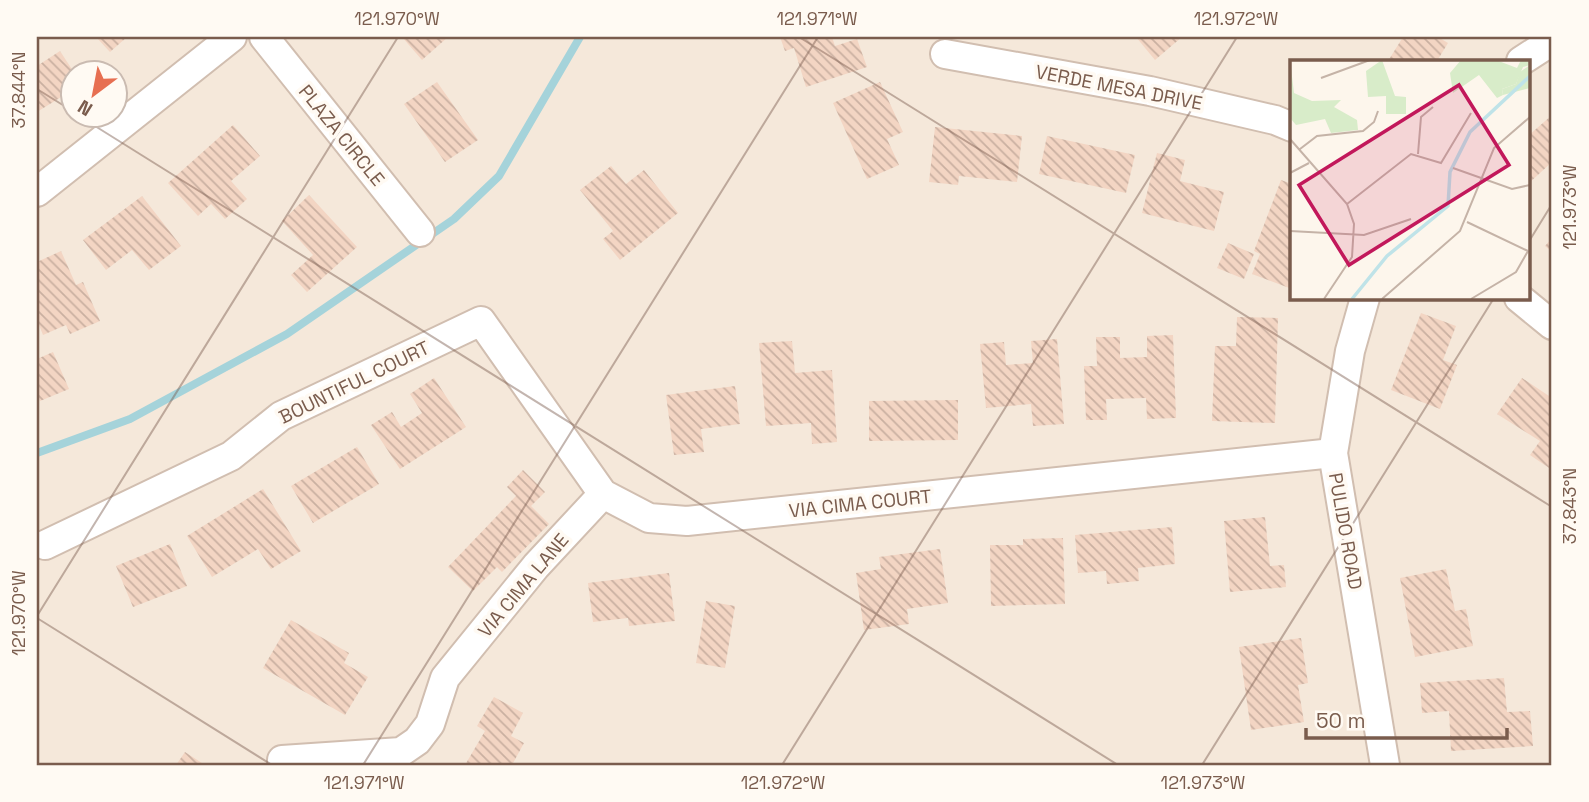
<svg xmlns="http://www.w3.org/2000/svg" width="1589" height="802" font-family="'Space Grotesk',sans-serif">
<defs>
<pattern id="building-back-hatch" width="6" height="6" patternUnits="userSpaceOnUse" patternTransform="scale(1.75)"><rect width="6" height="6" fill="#f3d5c3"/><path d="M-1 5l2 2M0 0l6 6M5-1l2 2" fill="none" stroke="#cab0a1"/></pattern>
</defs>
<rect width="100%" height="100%" fill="#fdf6ec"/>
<!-- residential -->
<path fill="#f5e8da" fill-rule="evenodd" d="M37,37H1552V765L37,763ZM1292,61H1528V298H1292ZM74,74H116V116H74Z"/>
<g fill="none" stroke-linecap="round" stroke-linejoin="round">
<!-- stream -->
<path stroke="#a5d3da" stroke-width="8" d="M37,453L130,419L287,334L454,219L499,176L580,37"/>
</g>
<!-- building -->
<g fill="url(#building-back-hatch)">
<path d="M96,37H127L110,52Z"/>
<path d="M402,37H448L422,60Z"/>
<path d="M780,37H832L835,46L857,39L867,67L806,87L794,48L785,51Z"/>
<path d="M1136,37H1182L1155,60Z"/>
<path d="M1403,37H1438L1448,43L1437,61H1388Z"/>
<path d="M60,51L75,74L74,89L37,112V66Z"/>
<path d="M437,82L478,140L445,162L404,104Z"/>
<path d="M880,82L903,132L887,139L899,165L867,179L833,103Z"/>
<path d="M1552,115V162L1528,184V136Z"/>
<path d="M233,125L260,156L231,181L247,199L225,219L211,204L198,216L168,183Z"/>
<path d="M935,127L1022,136L1017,182L959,176L958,185L929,182Z"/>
<path d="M1047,136L1135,155L1126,193L1039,174Z"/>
<path d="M1157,153L1185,160L1180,181L1224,192L1214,231L1142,213Z"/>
<path d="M611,166L626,184L644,170L678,213L620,260L603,239L613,231L580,190Z"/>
<path d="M1281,180L1292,184V289L1252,274L1260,254L1254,251Z"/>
<path d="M309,195L357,247L307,292L291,275L313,255L282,221Z"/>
<path d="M142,196L181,246L149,270L132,250L106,270L83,240Z"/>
<path d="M1552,238V252L1545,246Z"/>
<path d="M1228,243L1254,254L1244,279L1217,268Z"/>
<path d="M61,251L76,285L83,282L100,321L70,334L66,325L43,335L37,320V262Z"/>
<path d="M1421,313L1456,326L1443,360L1457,365L1440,409L1391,390Z"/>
<path d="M1237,317L1278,318L1275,423L1212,421L1215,346H1236Z"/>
<path d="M1173,335L1176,418L1147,419L1146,398L1106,399L1107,420H1086L1084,366H1097L1096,337H1120V358L1147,357V336Z"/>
<path d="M1057,339L1064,424L1033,426L1031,404L986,408L980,344L1004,342L1006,365L1033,363L1031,341Z"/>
<path d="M792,341L795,373L832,370L837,442L812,444L811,423L766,426L759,343Z"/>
<path d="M53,352L69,389L40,401L37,394V359Z"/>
<path d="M434,378L466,427L400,469L371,425L392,412L401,427L422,413L410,394Z"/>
<path d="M1522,378L1552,398V470L1530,455L1540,441L1497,414Z"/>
<path d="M735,386L740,424L701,429L704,452L674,455L666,395Z"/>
<path d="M958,400V440L869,441V401Z"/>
<path d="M357,447L379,484L313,523L291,486Z"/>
<path d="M523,470L545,492L531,506L549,524L502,572L497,567L473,591L448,567L516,496L507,487Z"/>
<path d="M263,489L301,551L271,569L258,549L212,577L187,536Z"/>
<path d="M1265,517L1270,566L1284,565L1286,587L1230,592L1224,521Z"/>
<path d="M1172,527L1175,564L1138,568L1139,581L1107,584L1106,571L1078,573L1075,535Z"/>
<path d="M1063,538L1065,604L991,606L990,545H1023V539Z"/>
<path d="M170,544L187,586L133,607L116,566Z"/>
<path d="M940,549L948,603L907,609L909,624L864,630L856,573L881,569L879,557Z"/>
<path d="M1446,569L1455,611L1466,609L1473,646L1415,657L1400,578Z"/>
<path d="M669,573L675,621L629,626L628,618L593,622L588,583Z"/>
<path d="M706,601L735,606L725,668L696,663Z"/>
<path d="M291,620L349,653L344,663L368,677L345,715L263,668Z"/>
<path d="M1301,638L1308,683L1298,685L1304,722L1251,730L1239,647Z"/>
<path d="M1504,678L1507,712L1530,711L1533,746L1451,751L1449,711L1422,713L1420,683Z"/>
<path d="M494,697L523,713L511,736L524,743L512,765H465L485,731L477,726Z"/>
<path d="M185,752L205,765H176Z"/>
</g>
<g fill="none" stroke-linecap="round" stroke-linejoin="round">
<defs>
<g id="minor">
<path d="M264,37L420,232"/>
<path d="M945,54L1150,91L1275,120L1292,127"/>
<path d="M1521,61L1552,41"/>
<path d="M37,192L232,37"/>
<path d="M1365,298L1350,351L1333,453L1385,765"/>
<path d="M1519,298L1552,325"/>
<path d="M45,545L231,456L281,416L481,321L603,494L649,518L687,521L1333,453"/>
<path d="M282,760L401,752L417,741L430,724L445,678L536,566L603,494"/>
</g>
</defs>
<!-- minor casing -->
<use href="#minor" stroke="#d1beb0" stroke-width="32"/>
<!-- minor -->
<use href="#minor" stroke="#fff" stroke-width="28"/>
</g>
<!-- ticks -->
<path fill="none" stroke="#7a5c4d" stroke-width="2" stroke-opacity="0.45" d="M799,37L1552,507M37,89L74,112M79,116L1118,765M1528,243L1552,204M37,616L398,37M37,618L272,765M363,765L818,37M782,765L1237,37M1202,765L1494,298"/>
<g text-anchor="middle" stroke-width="7" stroke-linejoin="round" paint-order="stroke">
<!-- street labels -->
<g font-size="19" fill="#7a5c4d" stroke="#fffaf3">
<text transform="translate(1119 87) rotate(11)" y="7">VERDE MESA DRIVE</text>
<text transform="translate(342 135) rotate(51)" y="7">PLAZA CIRCLE</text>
<text transform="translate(354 382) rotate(-26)" y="7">BOUNTIFUL COURT</text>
<text transform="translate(860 503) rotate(-6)" y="7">VIA CIMA COURT</text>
<text transform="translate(1346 531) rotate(80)" y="7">PULIDO ROAD</text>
<text transform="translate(523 585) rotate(-50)" y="7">VIA CIMA LANE</text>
</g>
</g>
<!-- overview -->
<g transform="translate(1290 60)">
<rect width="240" height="240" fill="#fdf6ec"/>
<path d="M0,0L4,33L22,41L51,40L44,47L67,60L68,70L41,73L35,59L6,65L1,59ZM92,0L105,36L116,37V54H96V36L78,37L76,11ZM171,0H206L227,8L231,0H240V5L233,7L226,24L212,29L213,35L207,38L189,15L163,33L160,13Z" fill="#d8ecc9"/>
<path d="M240,5V28L213,35L212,29L226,24L230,12Z" fill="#d8ecc9"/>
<path fill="none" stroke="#bfe3e8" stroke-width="3.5" d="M62,239L97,196L158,146L160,112L180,72L240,16"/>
<path fill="none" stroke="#c5b3a7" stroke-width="2" d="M31,18L80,0M0,79L57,144L64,164L62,197L34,239M10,89L27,76L73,71L84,62L88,51M128,94L131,57L143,47M163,108L222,129L240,125M0,113L19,103M57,144L121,94L151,103L181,53M177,162L238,191M0,171L74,175L121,159M92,239L170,171L204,88L240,57M181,239L226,212L238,191"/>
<path fill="#c2185b" fill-opacity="0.15" stroke="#c2185b" stroke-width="3.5" d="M169,25L219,105L59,205L9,125Z"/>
<rect width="240" height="240" fill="none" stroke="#7a5c4d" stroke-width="3.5"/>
</g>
<!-- border -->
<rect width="1589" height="802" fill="none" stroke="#fffaf3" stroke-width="77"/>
<!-- north arrow -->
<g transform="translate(94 94) rotate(212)"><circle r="33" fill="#fffaf3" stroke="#cabbb1" stroke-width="2"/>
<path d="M0-5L12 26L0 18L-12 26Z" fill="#e76f51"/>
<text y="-10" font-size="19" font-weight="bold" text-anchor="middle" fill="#7a5c4d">N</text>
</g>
<!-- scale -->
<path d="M1306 728v10h201v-10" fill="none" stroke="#7a5c4d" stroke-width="3.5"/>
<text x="1316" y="728" font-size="21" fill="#7a5c4d" stroke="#fffaf3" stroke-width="5" paint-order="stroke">50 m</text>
<rect x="38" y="38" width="1512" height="726" fill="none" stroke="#7a5c4d" stroke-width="2.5"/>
<g font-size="18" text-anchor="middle" fill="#7a5c4d">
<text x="397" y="25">121.970°W</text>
<text x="817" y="25">121.971°W</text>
<text x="1236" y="25">121.972°W</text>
<text transform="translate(19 90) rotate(-90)" y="6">37.844°N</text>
<text transform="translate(1570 207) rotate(-90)" y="6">121.973°W</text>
<text transform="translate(1570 506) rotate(-90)" y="6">37.843°N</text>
<text transform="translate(19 613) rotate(-90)" y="6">121.970°W</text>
<text x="364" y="789">121.971°W</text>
<text x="783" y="789">121.972°W</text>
<text x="1203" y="789">121.973°W</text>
</g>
</svg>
